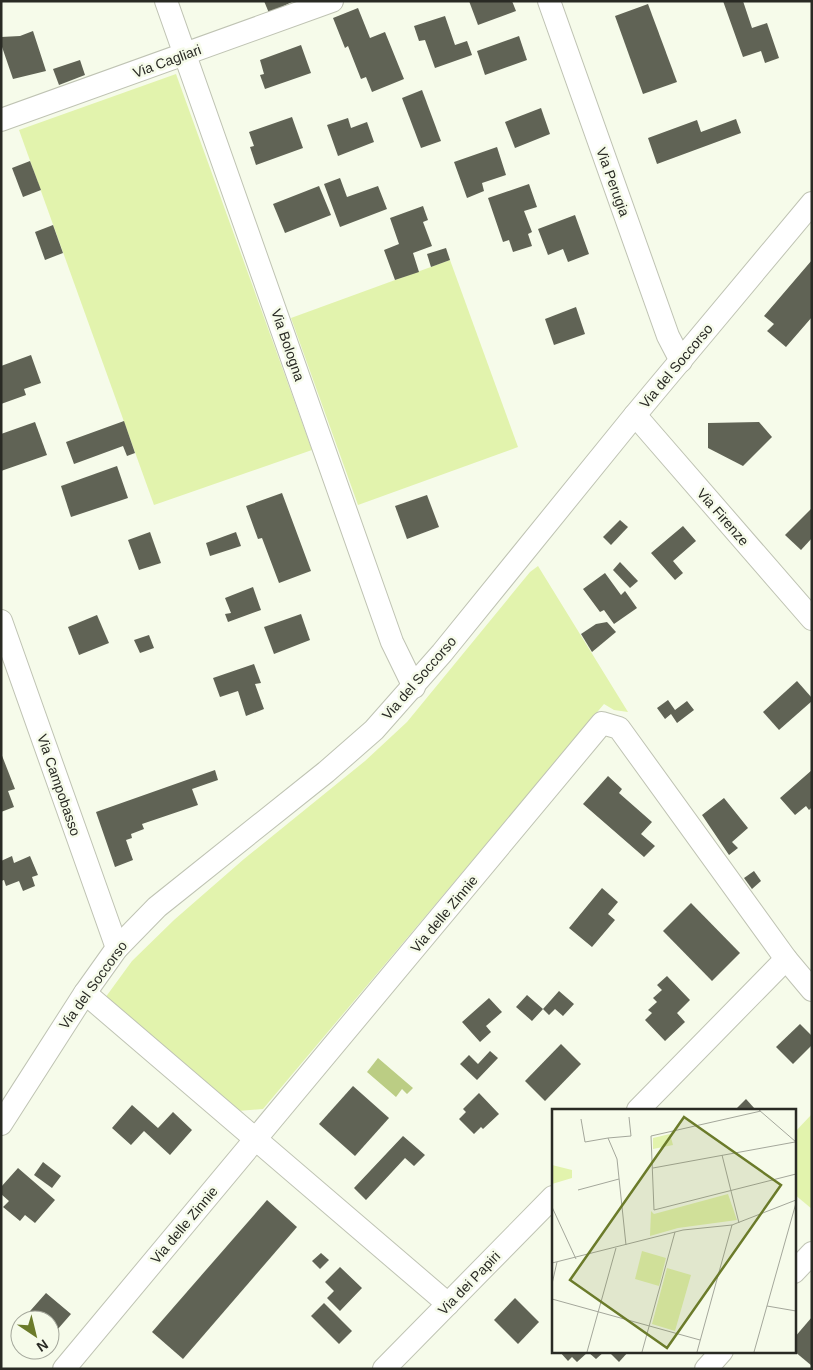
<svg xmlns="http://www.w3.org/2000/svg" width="813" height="1370" font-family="Helvetica,sans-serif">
<rect width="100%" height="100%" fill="#f6fbea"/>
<!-- green -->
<g fill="#e2f3ad">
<path d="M176,74L312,450L154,505L19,130Z"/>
<path d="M450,260L518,447L358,505L291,318Z"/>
<path d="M538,566L628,712L614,710L604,704L263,1109L238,1111L105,998L132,961L174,920L244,859L365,761L407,722L530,572Z"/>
<path d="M812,1114V1209L794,1194V1133Z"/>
</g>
<!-- water -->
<path fill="#bbcd84" d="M378,1058L413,1088L407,1094L402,1089L396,1097L367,1072Z"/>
<!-- building -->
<g fill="#606355">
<path d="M264,1H294L269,13Z"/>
<path d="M469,1H512L516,11L478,25Z"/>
<path d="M723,1H743L752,28L767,23L779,58L765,63L761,51L743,57Z"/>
<path d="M648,4L677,82L643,94L615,16Z"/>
<path d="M358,8L370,38L385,32L404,79L372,92L366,77L361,79L348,46L345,48L333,18Z"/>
<path d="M445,16L455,45L467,41L472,55L435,68L425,40L419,41L414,26Z"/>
<path d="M33,31L46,71L13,79L1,44V37L20,36Z"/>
<path d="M519,36L527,60L485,75L477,51Z"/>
<path d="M301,45L311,73L265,89L260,75L264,74L260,60Z"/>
<path d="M80,60L85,75L59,85L53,69Z"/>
<path d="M422,90L441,141L421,148L402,98Z"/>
<path d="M541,108L550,134L515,148L505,122Z"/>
<path d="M292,117L303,148L256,165L250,147L254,146L249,132Z"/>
<path d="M348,118L351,128L367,122L374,142L338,156L327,125Z"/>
<path d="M736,119L741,133L657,164L648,138L697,120L701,132Z"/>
<path d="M497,147L506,175L482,183L484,191L467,198L454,162Z"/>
<path d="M30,161L41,190L23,197L12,168Z"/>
<path d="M340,178L347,197L378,186L387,209L340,227L324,184Z"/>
<path d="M529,184L537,207L524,211L532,232L528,234L532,246L513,252L509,240L503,242L488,198Z"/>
<path d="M319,186L331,215L285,233L273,204Z"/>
<path d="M423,206L428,220L423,222L432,246L413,253L419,272L395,280L384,250L399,244L390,218Z"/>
<path d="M575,215L589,254L568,262L563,249L548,255L538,229Z"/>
<path d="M53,225L63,253L45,260L35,232Z"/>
<path d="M446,248L450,260L431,267L427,254Z"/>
<path d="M812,260V317L786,347L767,331L774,324L764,316Z"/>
<path d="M576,307L585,334L554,345L545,319Z"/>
<path d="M31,355L41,383L24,389L26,395L1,404V366Z"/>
<path d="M124,421L135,453L127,456L123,446L74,464L66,442Z"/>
<path d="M35,422L47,455L1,471V434Z"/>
<path d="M759,422L772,437L743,466L708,448V423Z"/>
<path d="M117,466L128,498L71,517L61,486Z"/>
<path d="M282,493L311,571L279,583L262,538L258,539L246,506Z"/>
<path d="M427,495L439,527L407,539L395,506Z"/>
<path d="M812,508V538L801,550L785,535Z"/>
<path d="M620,520L628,527L611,545L603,537Z"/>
<path d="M683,526L696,541L673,561L683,573L675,580L651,553Z"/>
<path d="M150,532L161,563L139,570L128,540Z"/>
<path d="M236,532L241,546L210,556L206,543Z"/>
<path d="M620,562L638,581L630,588L613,570Z"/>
<path d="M605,573L621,595L625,591L637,608L614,624L604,610L600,612L583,589Z"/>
<path d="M253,587L261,610L228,622L225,614L231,613L225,598Z"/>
<path d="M301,614L310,640L274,654L264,627Z"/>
<path d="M97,615L109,643L79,655L68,627Z"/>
<path d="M607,622L616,632L592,652L581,634L596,624Z"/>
<path d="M149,635L154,648L140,653L134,640Z"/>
<path d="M254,664L261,683L255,684L264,709L246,716L238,691L220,697L213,678Z"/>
<path d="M797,681L812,698V701L779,730L763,712Z"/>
<path d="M668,700L675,710L687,701L694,710L677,723L671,714L665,719L657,708Z"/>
<path d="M1,753L15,789L8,791L14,807L1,812Z"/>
<path d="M215,770L218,780L192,789L198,805L142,824L144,829L131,834L132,838L126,840L133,860L115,867L96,812Z"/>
<path d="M812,770V807L809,810L806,806L795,815L780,798Z"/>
<path d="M608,776L622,789L619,793L652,822L641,834L655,846L644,857L583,804Z"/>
<path d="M724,798L748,828L732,842L738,848L729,855L702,815Z"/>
<path d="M12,856L14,863L30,856L38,875L32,877L35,886L23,891L19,881L6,886L4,880L1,881V861Z"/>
<path d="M754,871L761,881L752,889L744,878Z"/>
<path d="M602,888L618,902L608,914L615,920L592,947L569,928Z"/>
<path d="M691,903L740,953L712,981L663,931Z"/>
<path d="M667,976L690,1000L677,1013L685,1022L665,1041L645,1020L652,1013L648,1010L657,1002L653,998L662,990L657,985Z"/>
<path d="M559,991L574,1004L563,1016L555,1009L549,1015L543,1009L532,1021L516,1007L527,995L543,1009Z"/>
<path d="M489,998L502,1012L486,1026L491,1032L480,1042L462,1022Z"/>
<path d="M800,1024L812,1036V1045L793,1064L776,1047Z"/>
<path d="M561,1044L581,1064L545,1101L525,1081Z"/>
<path d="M490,1051L498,1058L477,1080L460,1064L469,1055L478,1064Z"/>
<path d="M353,1086L389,1118L355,1156L319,1124Z"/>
<path d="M479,1093L499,1114L483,1129L481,1127L474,1134L459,1119L466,1112L463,1109Z"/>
<path d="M746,1099L755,1109L735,1110Z"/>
<path d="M132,1105L158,1128L173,1112L192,1130L170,1155L144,1131L131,1145L112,1128Z"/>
<path d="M403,1136L425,1155L414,1166L405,1158L366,1200L354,1188Z"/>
<path d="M43,1162L61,1176L52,1188L34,1175Z"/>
<path d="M18,1168L55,1200L35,1223L25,1215L20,1221L3,1207L9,1201L1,1194V1187Z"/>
<path d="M267,1200L297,1227L183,1359L152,1332Z"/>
<path d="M321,1253L329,1260L320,1269L312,1261Z"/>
<path d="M340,1267L362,1288L340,1311L327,1298L334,1291L325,1282Z"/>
<path d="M46,1293L71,1314L50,1338V1320L23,1319Z"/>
<path d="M515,1298L539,1322L518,1344L494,1320Z"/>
<path d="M324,1303L352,1331L339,1344L311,1316Z"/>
<path d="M812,1317V1366L794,1351V1338Z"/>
<path d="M559,1351H605L596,1359L588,1352L577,1362L572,1357L568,1361Z"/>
<path d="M608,1351H629L619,1362Z"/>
</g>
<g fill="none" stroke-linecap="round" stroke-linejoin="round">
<defs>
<g id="minor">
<path d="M166,1L392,642L414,687"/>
<path d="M549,1L668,336L681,361"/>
<path d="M1,120L332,1"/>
<path d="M635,415L812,619"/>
<path d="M1,621L117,948"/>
<path d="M85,993L448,1304"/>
<path d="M638,1110L786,959"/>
<path d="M1,1124L85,993L117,948L157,907L326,772L374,730L442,653L635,415L812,203"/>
<path d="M794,1272L812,1253"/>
<path d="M64,1369L602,723L619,728L786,959L812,990"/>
<path d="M384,1369L553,1197"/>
<path d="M706,1369L722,1351"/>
</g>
</defs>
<!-- minor casing -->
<use href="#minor" stroke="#bfc3b3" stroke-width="24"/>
<!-- minor -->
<use href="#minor" stroke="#fff" stroke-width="22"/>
</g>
<g text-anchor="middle" stroke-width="5" stroke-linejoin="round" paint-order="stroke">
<!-- street labels -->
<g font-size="14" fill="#292a24" stroke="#f6fbea">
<text transform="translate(167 61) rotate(-20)" y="5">Via Cagliari</text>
<text transform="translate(613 182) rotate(70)" y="5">Via Perugia</text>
<text transform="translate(288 345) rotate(71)" y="5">Via Bologna</text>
<text transform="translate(676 366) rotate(-50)" y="5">Via del Soccorso</text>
<text transform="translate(723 517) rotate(49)" y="5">Via Firenze</text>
<text transform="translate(419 678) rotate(-49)" y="5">Via del Soccorso</text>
<text transform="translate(59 785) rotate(71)" y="5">Via Campobasso</text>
<text transform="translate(444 914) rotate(-50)" y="5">Via delle Zinnie</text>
<text transform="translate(93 985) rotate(-54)" y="5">Via del Soccorso</text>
<text transform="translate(184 1225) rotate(-50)" y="5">Via delle Zinnie</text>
<text transform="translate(469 1283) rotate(-46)" y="5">Via dei Papiri</text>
</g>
</g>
<!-- overview -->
<g transform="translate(552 1109)">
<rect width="244" height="244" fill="#f6fbea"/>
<path d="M118,25L121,36L101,40V29ZM0,56L20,61V69L0,75ZM176,85L185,111L126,119L98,127L99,102L102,105ZM90,142L114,149L107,177L83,170ZM115,159L139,166L123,222L100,215Z" fill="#e2f3ad"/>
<path fill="none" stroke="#a4a79b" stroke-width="1" d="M207,1L244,33M209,2L99,27L102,101L244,65M29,10L33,33L56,29M170,46L187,114M101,59L243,33M26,81L67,70M0,98L24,150M74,136L65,50L56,29L79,27L77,8M0,154L131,121L180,116L244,91M0,175L5,153M0,190L148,231M215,197L244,202M35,243L64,139M90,243L123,123M145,243L180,116M202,243L244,94"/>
<path fill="#6b7b2a" fill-opacity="0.15" stroke="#6b7b2a" stroke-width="2.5" d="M132,8L229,76L115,239L18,171Z"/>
<rect width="244" height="244" fill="none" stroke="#292a24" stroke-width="2.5"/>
</g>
<!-- border -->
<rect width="813" height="1370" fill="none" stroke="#292a24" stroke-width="5"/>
<!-- north arrow -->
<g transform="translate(35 1335) rotate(145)"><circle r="24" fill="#f6fbea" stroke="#a4a79b"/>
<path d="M0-4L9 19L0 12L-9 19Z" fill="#6b7b2a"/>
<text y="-8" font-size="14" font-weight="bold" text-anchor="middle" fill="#292a24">N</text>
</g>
</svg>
